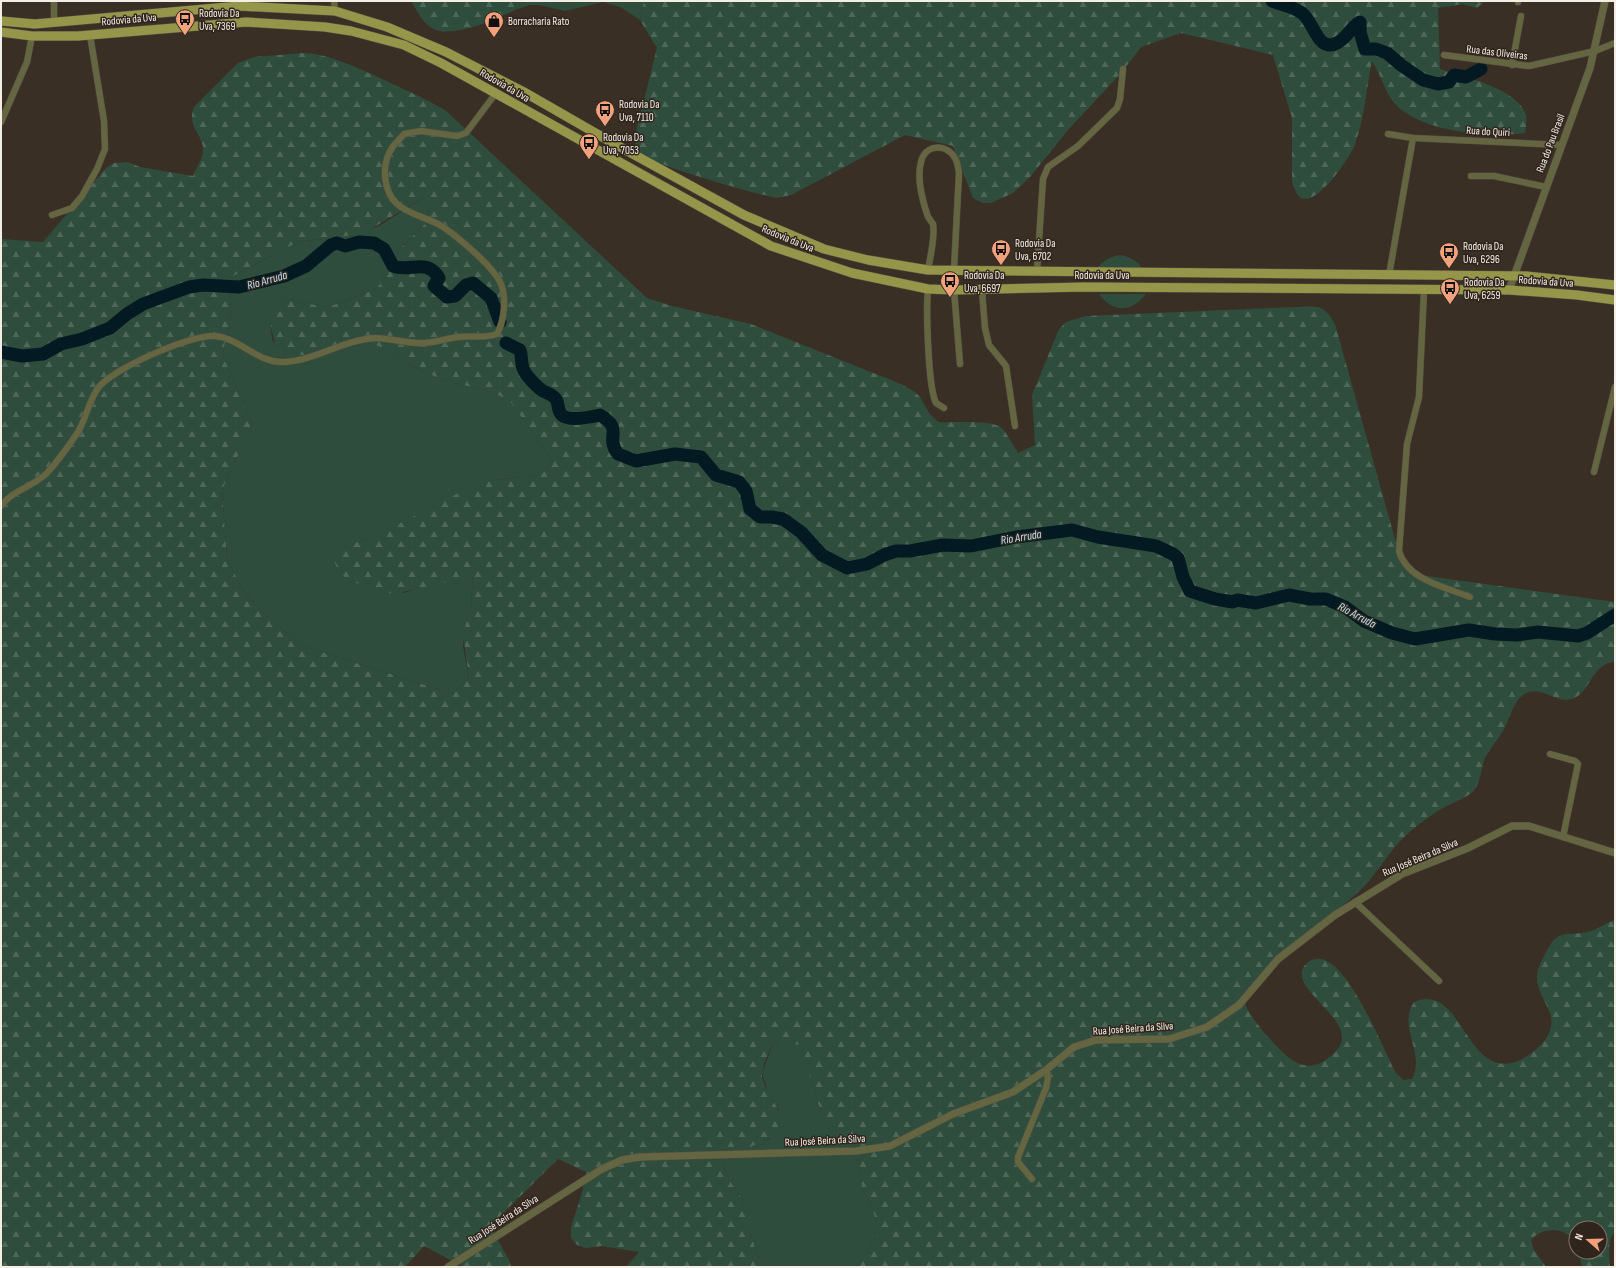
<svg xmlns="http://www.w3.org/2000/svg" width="1616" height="1268" font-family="'Sofia Sans Condensed',sans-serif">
<defs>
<pattern id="forest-firs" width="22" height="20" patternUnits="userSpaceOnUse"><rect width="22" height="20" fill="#2f4d3d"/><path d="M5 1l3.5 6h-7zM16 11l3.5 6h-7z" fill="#4e6759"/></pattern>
</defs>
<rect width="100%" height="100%" fill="#3a2f25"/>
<!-- green -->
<g fill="#2f4d3d">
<path d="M517,1H644L640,20L620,7L603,2L565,11L539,5H530L515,10Z"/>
<path d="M424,197L430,219L400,249L387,275L376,289L328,307L287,300L278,304C271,324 265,340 284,355H306L362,341L387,349L407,363L426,373L453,383L486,390L509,400L553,461L541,475L494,480L370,539L350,544L404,593L421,587L473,575L471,609L466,623L463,646L469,678L453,694L300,645L247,598L227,559L222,490L239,453L246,443L250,432L251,421L223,356L225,342L231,324L230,298L233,276L298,242L354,235L379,226Z"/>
<path d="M1120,255C1131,257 1136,260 1143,269L1097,268C1104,260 1109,257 1120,255Z"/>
<path d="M1099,294H1146C1131,313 1113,313 1099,294Z"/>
<path d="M774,1041L801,1044L818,1103L837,1140L855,1155L860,1168L862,1188L871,1204L879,1232L858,1267H771L759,1258L750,1234V1217L746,1205L730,1181L723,1164L758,1142L770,1139L779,1110L768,1092L762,1073Z"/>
</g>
<!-- forest -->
<g fill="url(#forest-firs)" fill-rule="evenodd">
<path d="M411,1H517L515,10C496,19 452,40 432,28C422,22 417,11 411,1Z"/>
<path d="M644,1H1485L1477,8L1463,4L1438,8L1440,69C1464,77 1517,88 1526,115C1527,120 1526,127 1525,133C1490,138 1421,132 1395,104C1385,93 1381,74 1372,61C1366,89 1365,117 1355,144C1350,158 1321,199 1306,199C1297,199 1294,188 1292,181V118L1273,55L1181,33L1141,47L1122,72L1068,130L1030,177L1013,193L991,203H983L973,198L953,146L905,135L791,195L776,198C754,193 653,166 639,152C634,147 635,139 636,132L657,48L640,20Z"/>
<path d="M303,53C329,54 352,66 376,76C399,87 422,97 445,110L647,298L672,306L751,324L901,384L915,392L920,397L929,413L938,422C953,423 994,419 1003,429C1008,436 1013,445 1018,453L1035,445L1032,395L1059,329L1066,322L1086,316L1296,307C1318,306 1324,304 1335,324L1400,557L1420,575L1615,602V661C1589,666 1591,693 1572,699C1555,704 1539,683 1523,695C1513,702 1509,720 1503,731C1497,740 1490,749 1485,758C1481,768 1481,780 1475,789C1468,798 1453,802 1443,808C1434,813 1425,820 1417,826C1393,844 1386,861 1368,882C1349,906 1241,977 1245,1003C1248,1017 1283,1056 1296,1062C1303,1066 1310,1067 1318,1064C1324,1062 1328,1058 1333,1054C1369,1024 1284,990 1305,965C1309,960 1315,958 1321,959C1350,964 1383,1049 1396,1073L1403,1080L1412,1079C1426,1054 1397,1026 1414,1002C1462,981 1465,1078 1515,1062C1533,1056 1558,1035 1550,1013C1546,1002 1536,989 1537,976C1537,969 1542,960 1545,954C1548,949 1551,942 1555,939C1565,931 1577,935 1587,932C1597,930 1606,923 1615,920V1231C1607,1241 1609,1255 1610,1267H1582L1579,1252H1600V1228H1576V1242C1564,1227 1544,1226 1531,1240L1534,1250L1546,1267H858L879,1232L871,1204L862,1188L860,1168L855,1155L837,1140L826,1123L818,1103L801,1045L774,1041C770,1050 763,1064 762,1073C761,1091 790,1114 779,1131C774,1139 765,1139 758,1143C746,1149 735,1157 723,1164L730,1181L746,1205L750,1217V1234L759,1258L771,1267H626L639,1252L602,1246L586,1248L577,1245L571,1238V1227L582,1193L586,1172L558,1159L490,1226L509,1260L511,1267H464L424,1246L405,1267H1V239L43,242L106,168L114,163L128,162L140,167L193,176C196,169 202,159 203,152C205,135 186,128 194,107L238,63L254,57ZM424,197L430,219L400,249L387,275L376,289L328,307L287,300L278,304L274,312L271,326L276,349L284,355H306L362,341L387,349L407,363L426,373L453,383L486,390L509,400L553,461L541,475L494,480L470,487L370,539L350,544L341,549L336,556L335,563L338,571L343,576L364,587L394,594L473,576L471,609L466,623L463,635L469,678L453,694L300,645L247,598L227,559L222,490L239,453L246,443L250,432L251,421L223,356L225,342L231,324L230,298L233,276L298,242L354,235L366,232Z"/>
</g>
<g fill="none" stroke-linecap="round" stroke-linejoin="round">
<!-- river -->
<g stroke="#031a23" stroke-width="13">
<path d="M1272,1C1282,5 1295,7 1303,14C1314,23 1318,53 1337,43C1347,38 1351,27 1360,22V32L1365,49H1376L1387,53L1401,65L1423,80L1438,84L1449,82L1454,75L1466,77L1481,69"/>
<path d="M506,343L520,350C522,356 521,363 523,368C525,375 537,387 543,391C547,393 551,394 554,397C559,401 557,404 559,410C562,424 590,417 600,415C625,430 604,436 618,454L636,461L675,454L701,457L716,475L739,482L746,491L750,509L760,517H772L783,519L801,532L822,555L847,568L867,564L884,555L896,551H910L943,545L971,546L1016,537L1072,530L1098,537L1156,546L1173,554L1178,558L1183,577L1190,591L1215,599L1233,602L1237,600L1256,603L1289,595L1310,599H1326L1345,607L1364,621L1392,633L1415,639L1469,630L1495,634L1517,635L1538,632L1578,636L1587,633L1615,615"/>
<path d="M1,352L22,356L43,354L61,344L82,339L110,328L127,314L143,304L189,287L203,285L239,287L284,276L306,266L331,245L337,243L345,246L359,242L374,243L384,249L393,266C410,273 426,257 439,278L434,286L447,297L455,296L466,285L473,283L491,298L500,322"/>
</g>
<defs>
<g id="minor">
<path d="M334,1L335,11"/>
<path d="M1518,2V1"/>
<path d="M54,22V1"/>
<path d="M1444,55L1529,66L1595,51L1615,43"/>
<path d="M1512,65L1521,16"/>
<path d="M1,122L27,62L32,36"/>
<path d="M1388,134L1413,138L1561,145"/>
<path d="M1471,176H1494L1546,187"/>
<path d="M52,215L72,208L82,196L97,169L105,149L104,121L90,35"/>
<path d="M928,270C930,260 935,233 933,224C931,221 928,218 927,214C922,199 917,177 921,162C925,144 946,143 955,158C958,163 958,168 959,173L954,270"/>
<path d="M1037,271L1043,179L1048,167L1078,146L1117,108L1120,99L1123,69"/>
<path d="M1389,275L1413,138"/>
<path d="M928,289C926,309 928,387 936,403L944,408"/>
<path d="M954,290L960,364"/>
<path d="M1424,290L1419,397L1407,444L1399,551C1407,580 1445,587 1470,597"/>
<path d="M982,291L985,328L989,345L1006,366L1015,426"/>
<path d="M1594,472L1615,387"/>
<path d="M1,506C12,490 33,487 47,473C57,462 70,444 78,432C86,418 89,401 98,388C112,369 191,334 215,336C240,338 258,364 285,362C316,360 343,340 375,338C391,338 407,344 423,343C435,343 447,338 459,337C472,335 484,339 497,334C504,321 507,299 501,284C494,267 459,238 443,227C430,218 409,215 397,204C383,191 381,164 392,148C395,143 400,139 404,134L421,131L457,136L466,133L496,93"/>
<path d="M1550,754L1575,761L1578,764L1563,837"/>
<path d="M1355,902L1439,981"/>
<path d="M1032,1179L1018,1162V1157L1046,1088L1048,1078L1046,1070"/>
</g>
<g id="tertiary">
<path d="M1509,290L1590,68L1605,1"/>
<path d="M448,1267L602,1169L622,1160L640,1157L856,1151L890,1146L953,1114L1013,1092L1046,1070L1074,1047L1096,1040L1169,1039L1207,1027L1239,1005L1278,959L1335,915L1402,874L1468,848L1512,826H1529L1615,853"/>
</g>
<g id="primary">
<path d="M1,21L35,24L239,6L335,11L387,27L446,52L524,92L611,142L744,215L824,249L868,260L928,270L1526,276L1615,285"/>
<path d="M1,32L32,36H78L246,22L325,27L351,31L404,45L441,63L771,246L852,273L928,289L954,290L1084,287L1509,290L1577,295L1615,300"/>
</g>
</defs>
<!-- minor casing -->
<use href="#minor" stroke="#584e44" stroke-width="7"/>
<!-- tertiary casing -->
<use href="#tertiary" stroke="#584e44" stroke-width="8"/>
<!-- primary casing -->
<use href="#primary" stroke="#584e44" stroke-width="10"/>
<!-- minor -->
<use href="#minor" stroke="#646541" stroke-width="6"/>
<!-- tertiary -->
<use href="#tertiary" stroke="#646541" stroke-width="7"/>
<!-- primary -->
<use href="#primary" stroke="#96964a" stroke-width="9"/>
</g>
<!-- icons -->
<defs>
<symbol id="bus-pin" viewBox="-11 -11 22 30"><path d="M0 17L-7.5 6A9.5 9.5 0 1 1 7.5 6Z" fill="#f1a17c" stroke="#30251c"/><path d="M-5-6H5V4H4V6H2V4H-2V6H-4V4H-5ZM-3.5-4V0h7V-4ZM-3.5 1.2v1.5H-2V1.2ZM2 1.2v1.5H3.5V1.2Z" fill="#111"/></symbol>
<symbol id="shop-pin" viewBox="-11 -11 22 30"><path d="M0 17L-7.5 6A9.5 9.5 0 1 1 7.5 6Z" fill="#f1a17c" stroke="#30251c"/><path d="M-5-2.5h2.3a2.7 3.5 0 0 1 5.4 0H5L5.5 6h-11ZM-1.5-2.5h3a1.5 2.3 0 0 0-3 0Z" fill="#111"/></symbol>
</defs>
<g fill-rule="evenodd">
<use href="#bus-pin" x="174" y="8" width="22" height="30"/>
<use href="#shop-pin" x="483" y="10" width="22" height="30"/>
<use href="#bus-pin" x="594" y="99" width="22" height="30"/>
<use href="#bus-pin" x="578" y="132" width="22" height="30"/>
<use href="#bus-pin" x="990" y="238" width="22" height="30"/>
<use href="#bus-pin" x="1438" y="241" width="22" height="30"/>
<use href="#bus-pin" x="939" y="270" width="22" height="30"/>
<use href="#bus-pin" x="1439" y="277" width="22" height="30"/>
</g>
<g text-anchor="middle" stroke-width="3" stroke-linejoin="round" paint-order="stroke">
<!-- poi labels -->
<g font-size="11" fill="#f5eee7" stroke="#30251c" text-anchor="start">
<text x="199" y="17">Rodovia Da<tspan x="199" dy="13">Uva, 7369</tspan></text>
<text x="508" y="25">Borracharia Rato</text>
<text x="619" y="108">Rodovia Da<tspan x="619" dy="13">Uva, 7110</tspan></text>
<text x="603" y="141">Rodovia Da<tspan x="603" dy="13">Uva, 7053</tspan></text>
<text x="1015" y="247">Rodovia Da<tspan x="1015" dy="13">Uva, 6702</tspan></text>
<text x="1463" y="250">Rodovia Da<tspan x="1463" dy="13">Uva, 6296</tspan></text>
<text x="964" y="279">Rodovia Da<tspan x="964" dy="13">Uva, 6697</tspan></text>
<text x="1464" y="286">Rodovia Da<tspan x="1464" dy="13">Uva, 6259</tspan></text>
</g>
<!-- street labels -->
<g font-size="11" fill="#f5eee7" stroke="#30251c">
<text transform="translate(129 19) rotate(-5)" y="4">Rodovia da Uva</text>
<text transform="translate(1497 52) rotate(7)" y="4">Rua das Oliveiras</text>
<text transform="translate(505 85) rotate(30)" y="4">Rodovia da Uva</text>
<text transform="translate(1488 131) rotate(3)" y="4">Rua do Quiri</text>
<text transform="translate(1550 143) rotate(-69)" y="4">Rua do Pau Brasil</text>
<text transform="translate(788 238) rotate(22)" y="4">Rodovia da Uva</text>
<text x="1102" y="279">Rodovia da Uva</text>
<text transform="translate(1546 281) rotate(4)" y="4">Rodovia da Uva</text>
<text transform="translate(1420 857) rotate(-23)" y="4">Rua José Beira da Silva</text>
<text transform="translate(1133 1028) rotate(-4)" y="4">Rua José Beira da Silva</text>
<text transform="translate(825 1140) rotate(-3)" y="4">Rua José Beira da Silva</text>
<text transform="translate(503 1219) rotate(-33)" y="4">Rua José Beira da Silva</text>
</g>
<!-- water labels -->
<g font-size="12" font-style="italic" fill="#b8e4f7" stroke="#30251c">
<text transform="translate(267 280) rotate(-16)" y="4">Rio Arruda</text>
<text transform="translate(1021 537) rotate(-9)" y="4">Rio Arruda</text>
<text transform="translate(1357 615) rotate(28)" y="4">Rio Arruda</text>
</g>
</g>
<!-- border -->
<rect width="1616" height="1268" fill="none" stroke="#f5eee7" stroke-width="4"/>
<!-- north arrow -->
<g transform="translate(1588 1240) rotate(290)"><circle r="19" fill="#30251c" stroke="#7f756d"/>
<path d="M0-3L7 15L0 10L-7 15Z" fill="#f1a17c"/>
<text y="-6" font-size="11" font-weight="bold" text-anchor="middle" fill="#f5eee7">N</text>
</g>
</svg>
